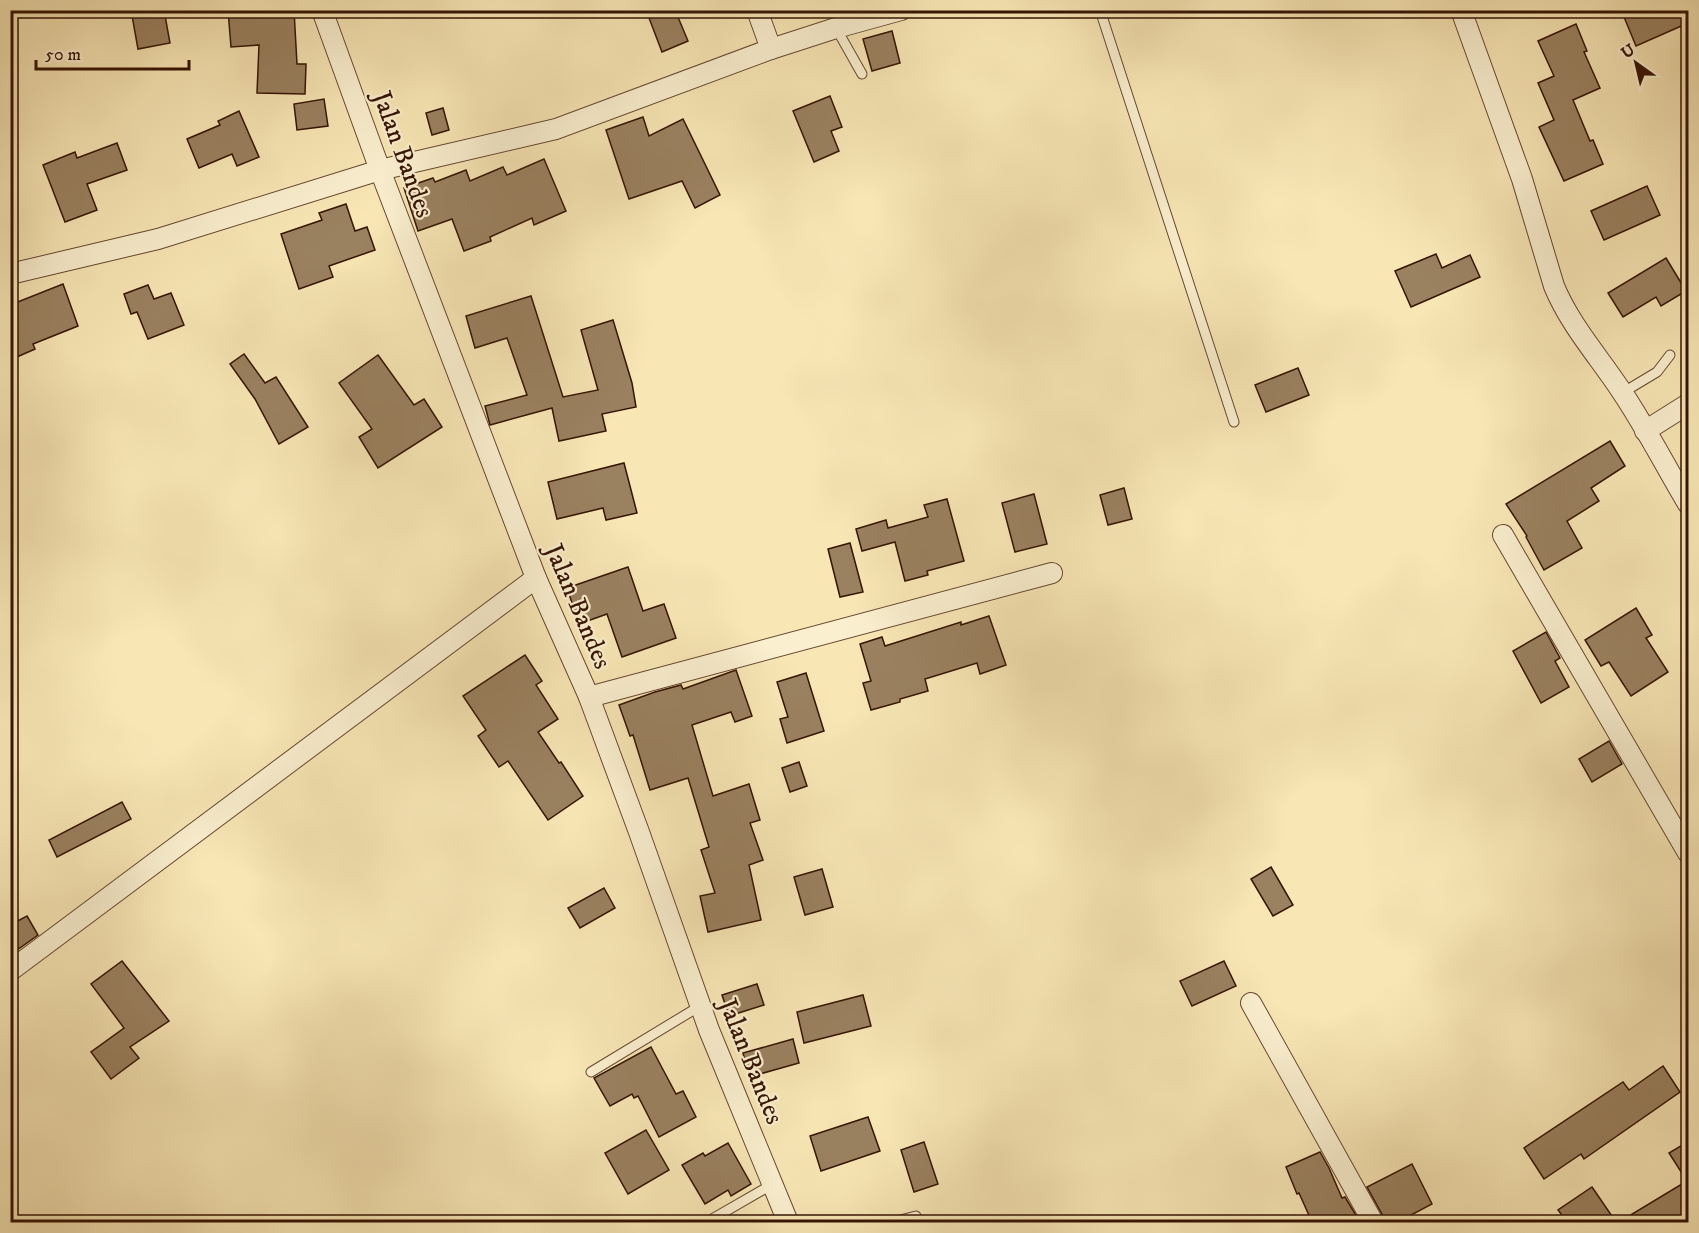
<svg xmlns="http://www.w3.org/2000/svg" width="1699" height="1233" font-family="'IM FELL DW Pica',serif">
<rect width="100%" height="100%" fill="#f8e6b5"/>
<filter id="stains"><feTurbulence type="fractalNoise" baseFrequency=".00333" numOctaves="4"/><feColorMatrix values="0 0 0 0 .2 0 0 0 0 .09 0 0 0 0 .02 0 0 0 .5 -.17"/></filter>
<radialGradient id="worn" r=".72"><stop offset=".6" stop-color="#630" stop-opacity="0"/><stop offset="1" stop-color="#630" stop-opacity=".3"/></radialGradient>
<!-- building -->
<g fill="#9a8160" stroke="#351403" stroke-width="1.5">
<path d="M131,10H164L170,43L138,49Z"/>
<path d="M228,10H294L297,64H306L305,94L257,93L259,45L231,47Z"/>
<path d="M646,10H675L688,41L662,52Z"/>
<path d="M1639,10H1682L1688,23L1636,46L1624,17Z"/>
<path d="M1576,24L1587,51L1584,52L1600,88L1573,100L1590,141L1593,140L1603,164L1564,181L1539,127L1554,120L1538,83L1554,76L1538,41Z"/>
<path d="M892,31L900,63L872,71L863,39Z"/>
<path d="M830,96L842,127L831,131L839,151L814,162L793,111Z"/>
<path d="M324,99L328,126L297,130L294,104Z"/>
<path d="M443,108L449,130L432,135L426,113Z"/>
<path d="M239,111L259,157L237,166L232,154L199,168L187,139L220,125L218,121Z"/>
<path d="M643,117L649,136L683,119L720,195L695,208L682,181L629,199L606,130Z"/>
<path d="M117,143L127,170L87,184L97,210L65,222L43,165L75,152L77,158Z"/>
<path d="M544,159L566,211L534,225L532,218L490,237L491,241L464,251L452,219L418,231L404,188L433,178L435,182L466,170L470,181L503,167L507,175Z"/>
<path d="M1647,186L1660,215L1604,240L1591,211Z"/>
<path d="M346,204L355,231L367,227L375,250L329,266L333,277L299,289L281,234L322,220L319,213Z"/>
<path d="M1436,254L1442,268L1470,255L1480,277L1411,307L1395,271Z"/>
<path d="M1666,258L1686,291L1661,306L1656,297L1623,317L1608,293Z"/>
<path d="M63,284L78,326L33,344L35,349L10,360V305Z"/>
<path d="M148,285L154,299L171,293L184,325L148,339L137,312L131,314L124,294Z"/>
<path d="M531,296L563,397L598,390L581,330L613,320L632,383L636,407L602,414L606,431L559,441L552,408L490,425L485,406L527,395L507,338L475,348L466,316Z"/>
<path d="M244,354L265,383L276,377L308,427L279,444L255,399L230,364Z"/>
<path d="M378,355L414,405L424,399L442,427L378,468L359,437L372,429L339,383Z"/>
<path d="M1298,368L1309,395L1266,412L1255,385Z"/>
<path d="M1610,441L1625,466L1591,488L1599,501L1567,521L1582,548L1544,570L1526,537L1527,536L1506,504Z"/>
<path d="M624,463L637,513L606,520L603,508L557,519L548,482Z"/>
<path d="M1124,488L1132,519L1108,525L1100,495Z"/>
<path d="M1034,494L1047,544L1015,552L1002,503Z"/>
<path d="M947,499L964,561L927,571L928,575L905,581L895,542L862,551L856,529L886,520L888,528L928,517L924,505Z"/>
<path d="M850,543L863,592L840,597L828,549Z"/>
<path d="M628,567L643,611L664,604L676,638L622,657L607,614L579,624L567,588Z"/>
<path d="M1636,608L1652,635L1646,638L1668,672L1631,696L1609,662L1601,666L1585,640Z"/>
<path d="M989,616L1006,665L980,674L977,663L925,679L928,691L900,699V702L871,710L863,683L871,681L860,644L882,637L885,646L961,622V625Z"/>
<path d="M1546,632L1560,658L1555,661L1569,687L1541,703L1513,651Z"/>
<path d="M525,655L542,681L536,685L558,719L538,732L559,763L561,762L583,796L548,820L508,761L499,767L478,736L486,730L463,696Z"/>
<path d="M736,670L752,716L735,722L731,712L692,725L713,796L749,784L760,820L750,823L763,860L749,865L761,920L708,932L700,896L715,893L701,850L709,847L688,778L650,790L633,735L630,736L619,705L655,692L681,685L683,689Z"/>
<path d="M806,673L824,731L787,743L780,719L788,717L777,682Z"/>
<path d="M1609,741L1622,764L1592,782L1579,759Z"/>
<path d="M799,762L807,786L790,792L782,768Z"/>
<path d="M122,802L131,819L57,857L49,840Z"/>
<path d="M1271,867L1293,905L1273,916L1251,879Z"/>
<path d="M822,869L833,907L805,915L794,877Z"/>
<path d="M604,888L615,908L580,928L568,908Z"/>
<path d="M27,916L38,935L10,955V925Z"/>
<path d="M122,961L169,1021L130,1047L139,1058L111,1079L91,1052L124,1028L91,984Z"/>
<path d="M1224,961L1236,986L1192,1006L1180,981Z"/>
<path d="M757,984L764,1005L729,1016L722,995Z"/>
<path d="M863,995L871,1026L804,1043L797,1012Z"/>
<path d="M793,1039L799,1063L749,1077L743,1053Z"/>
<path d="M651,1047L676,1094L683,1091L696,1117L659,1137L638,1096L634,1098L632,1094L610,1106L594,1078Z"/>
<path d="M1663,1066L1680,1092L1584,1159L1581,1154L1544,1179L1524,1148L1623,1082L1629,1090Z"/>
<path d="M868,1117L880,1151L821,1171L810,1136Z"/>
<path d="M646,1130L669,1170L628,1194L605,1153Z"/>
<path d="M1689,1141V1214L1675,1222H1619L1687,1181L1669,1153Z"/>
<path d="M924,1142L938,1184L914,1192L901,1150Z"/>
<path d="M728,1143L751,1184L731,1196L728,1190L705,1204L682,1165L703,1153L705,1156Z"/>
<path d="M1320,1152L1329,1168L1342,1198L1345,1197L1360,1222H1312L1299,1193L1297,1194L1286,1167Z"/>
<path d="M1412,1164L1432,1204L1398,1222H1385L1383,1216L1367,1187Z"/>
<path d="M1592,1187L1616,1222H1567L1558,1210Z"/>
</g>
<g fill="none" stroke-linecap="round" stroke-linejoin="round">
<defs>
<g id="lane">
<path d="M1100,10L1234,422"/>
<path d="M836,28L862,74"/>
<path d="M1622,393L1657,372L1670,355"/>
<path d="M591,1072L700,1006"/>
<path d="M707,1222L773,1184"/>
<path d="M892,1222L916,1216"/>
</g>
<g id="street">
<path d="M322,10L380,170L536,578L589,697L639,832L709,1030L788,1222"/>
<path d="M757,10L771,49"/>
<path d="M1461,10L1522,179L1554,286C1570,325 1599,357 1622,392C1646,428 1666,467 1688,504"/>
<path d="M10,274L158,239L380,170L556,129L771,49L836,28L901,10"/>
<path d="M1645,431L1688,404"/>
<path d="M1503,535L1688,853"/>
<path d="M589,697L1052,573"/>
<path d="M10,971L536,578"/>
<path d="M1251,1003L1373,1222"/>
</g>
</defs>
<!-- lane casing -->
<use href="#lane" stroke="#664830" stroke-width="11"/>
<!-- street casing -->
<use href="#street" stroke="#664830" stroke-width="22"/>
<!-- lane -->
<use href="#lane" stroke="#faefcf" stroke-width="9"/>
<!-- street -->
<use href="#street" stroke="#faefcf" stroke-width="20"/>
</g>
<g text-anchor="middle" stroke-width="4.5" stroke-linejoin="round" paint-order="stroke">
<!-- street labels -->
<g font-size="26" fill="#351403" stroke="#faefcf">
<text transform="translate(404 154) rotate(70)" y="9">Jalan Bandes</text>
<text transform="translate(579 606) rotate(67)" y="9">Jalan Bandes</text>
<text transform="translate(752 1061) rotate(68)" y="9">Jalan Bandes</text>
</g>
</g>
<!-- margin -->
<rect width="1699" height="1233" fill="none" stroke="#f8e6b5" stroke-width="36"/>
<rect x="12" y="12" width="1675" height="1209" fill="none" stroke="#351403" stroke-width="3"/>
<rect x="18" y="18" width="1663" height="1197" fill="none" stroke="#351403" stroke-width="1.5"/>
<!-- north arrow -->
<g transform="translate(1636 63) rotate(326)" stroke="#faefcf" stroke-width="4.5" paint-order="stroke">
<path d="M0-4.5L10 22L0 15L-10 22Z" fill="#351403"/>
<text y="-9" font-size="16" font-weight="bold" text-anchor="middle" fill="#351403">U</text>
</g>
<!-- scale -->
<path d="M36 60v9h153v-9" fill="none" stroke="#351403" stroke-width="3"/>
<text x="45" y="60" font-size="18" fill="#351403" stroke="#faefcf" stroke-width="4.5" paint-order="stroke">50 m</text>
<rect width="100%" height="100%" filter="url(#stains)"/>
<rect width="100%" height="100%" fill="url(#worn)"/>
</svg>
